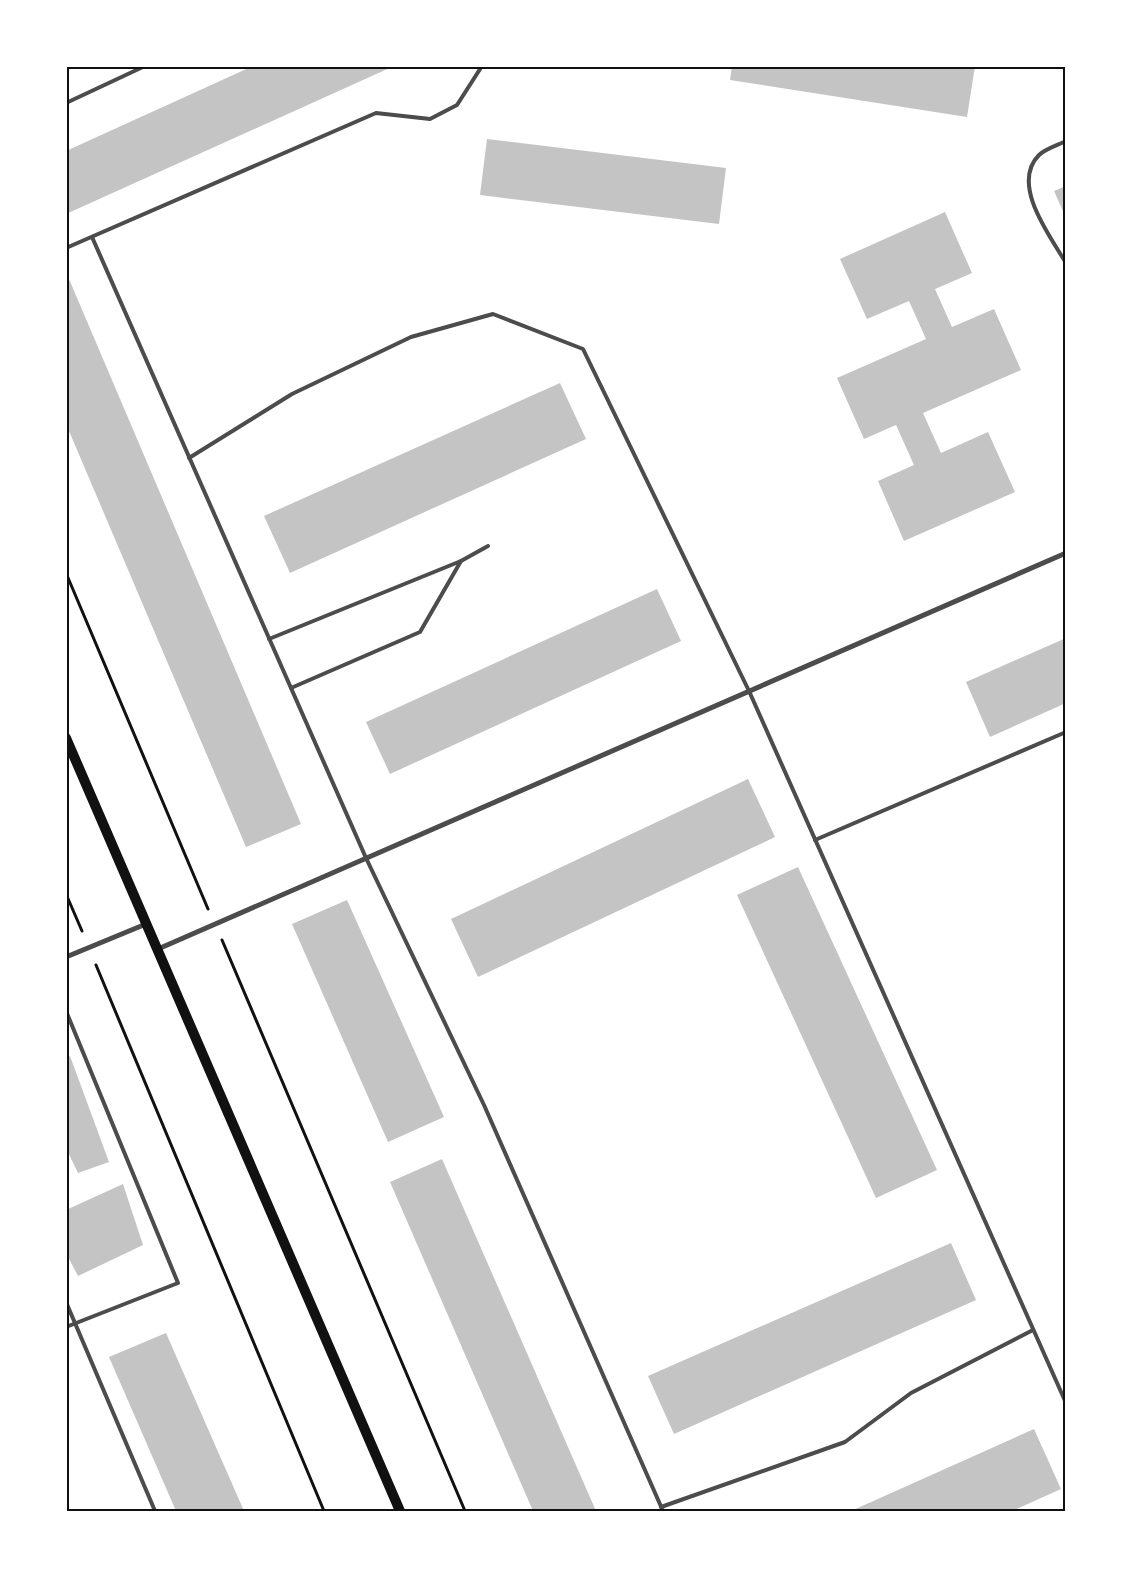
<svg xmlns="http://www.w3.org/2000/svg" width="1132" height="1577" font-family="Spectral,serif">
<rect width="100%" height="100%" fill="#fff"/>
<!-- building -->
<g fill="#c4c4c4">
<path d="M253,66H394L66,214V151Z"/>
<path d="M732,66H975L967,117L730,80Z"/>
<path d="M487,139L726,168L719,224L480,195Z"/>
<path d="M1066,186V218L1054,191Z"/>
<path d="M945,212L972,273L935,289L952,327L994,309L1021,370L923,413L941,453L988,432L1015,492L904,541L878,481L914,465L896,425L864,439L837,378L926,339L909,301L867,319L840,259Z"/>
<path d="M66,272L301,824L246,847L66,424Z"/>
<path d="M560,383L586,439L290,573L264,516Z"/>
<path d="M657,589L681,641L390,774L366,722Z"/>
<path d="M1066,638V703L990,737L966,682Z"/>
<path d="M748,779L775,837L478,977L451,919Z"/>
<path d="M798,867L937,1170L876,1198L737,895Z"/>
<path d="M347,900L444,1117L388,1142L292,924Z"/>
<path d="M70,1056L109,1162L78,1173L66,1148V1057Z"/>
<path d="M442,1159L596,1511H533L390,1182Z"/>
<path d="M123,1184L143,1245L78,1276L66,1253V1210Z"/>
<path d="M951,1243L976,1300L674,1434L648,1376Z"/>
<path d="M166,1333L244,1511H176L109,1357Z"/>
<path d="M1034,1429L1061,1489L1012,1511H851Z"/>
</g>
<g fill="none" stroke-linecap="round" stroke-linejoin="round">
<!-- path -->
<g stroke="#111" stroke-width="3">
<path d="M66,573L208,909"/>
<path d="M66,894L82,931"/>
<path d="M222,940L465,1511"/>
<path d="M96,965L324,1511"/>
</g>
<!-- service -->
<g stroke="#4c4c4c" stroke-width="4">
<path d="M66,103L145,66"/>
<path d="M1066,141C1058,145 1045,149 1039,155C1010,184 1050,236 1066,263"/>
<path d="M92,237L366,858L484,1105L663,1511"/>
<path d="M66,248L376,113L430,119L457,105L482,66"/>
<path d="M189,458L292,394L411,337L493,314L583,349L749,691L1066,1403"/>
<path d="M269,639L461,561"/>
<path d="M291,688L420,632L461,561L488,546"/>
<path d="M815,840L1066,732"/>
<path d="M66,1011L178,1283L66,1327"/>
<path d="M66,1302L155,1511"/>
<path d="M661,1507L845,1442L911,1393L1033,1330"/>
</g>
<!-- minor -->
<g stroke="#4c4c4c" stroke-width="5">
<path d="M158,949L1066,553"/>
<path d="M66,957L146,924"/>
</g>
<!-- secondary -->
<path stroke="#111" stroke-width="10" d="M66,738L400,1511"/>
</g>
<!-- border -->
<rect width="1132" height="1577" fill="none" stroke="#ffffff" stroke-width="135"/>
<rect x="68" y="68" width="996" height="1442" fill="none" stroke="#111" stroke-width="2"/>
</svg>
